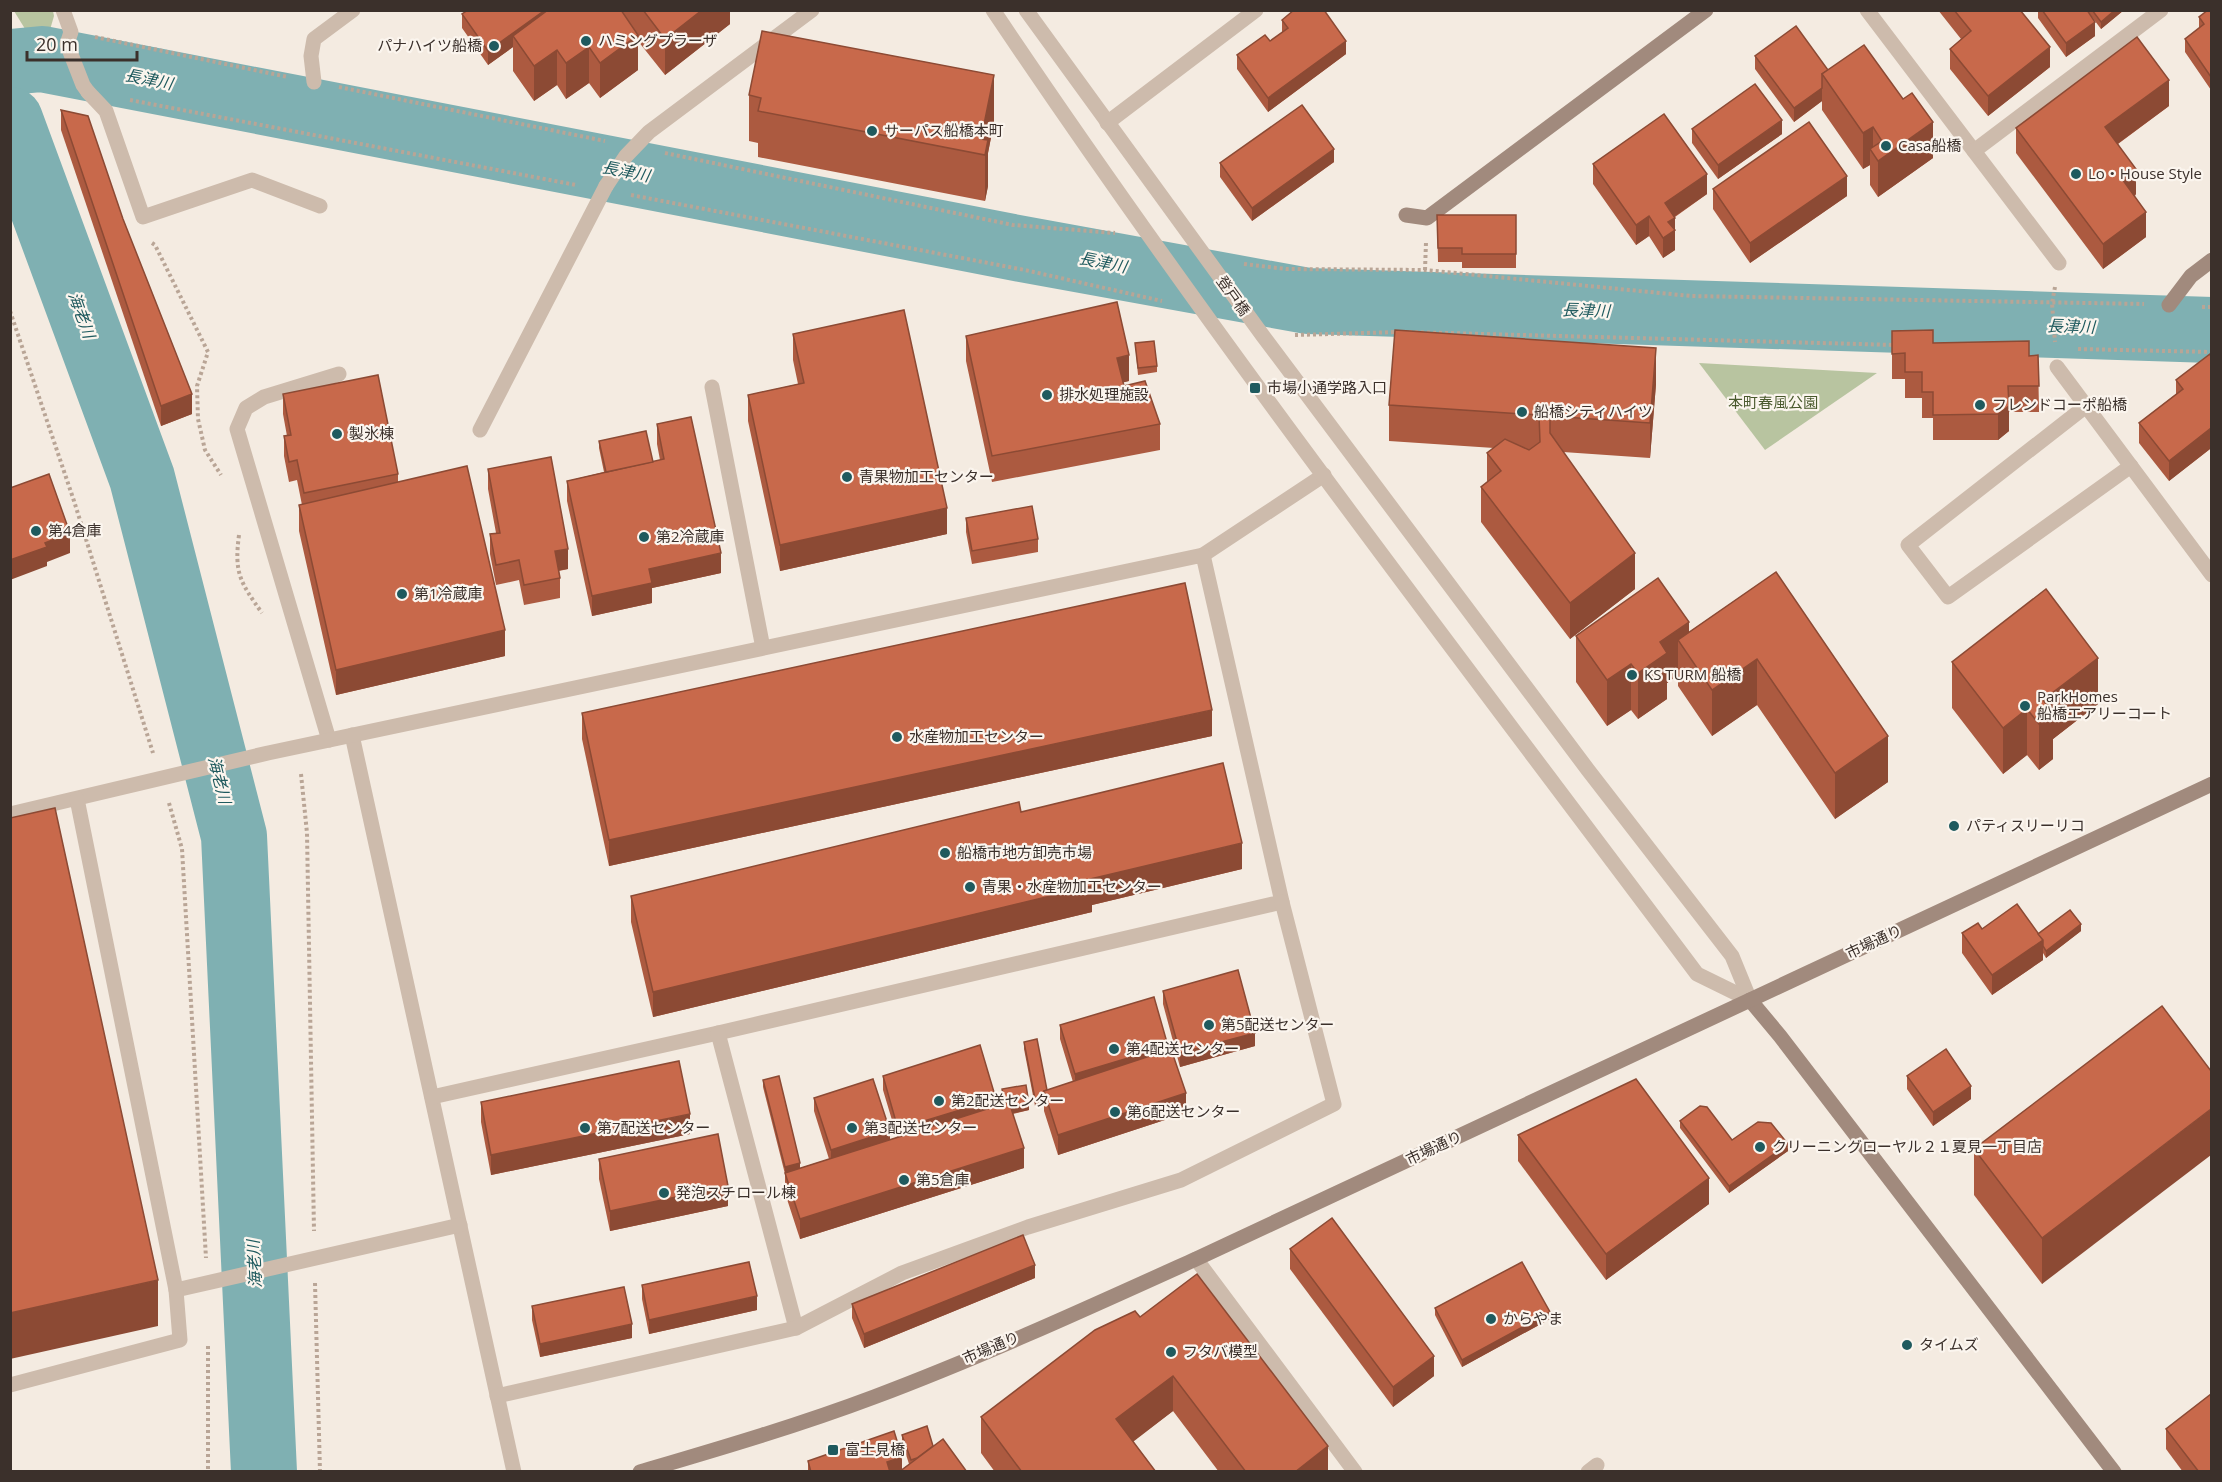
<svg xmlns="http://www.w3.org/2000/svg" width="2222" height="1482" font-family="'Open Sans','Noto Sans JP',sans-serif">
<rect width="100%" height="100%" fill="#f4ebe1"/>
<!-- green -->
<g fill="#b8c4a0">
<path d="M14,11H53L54,16L47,40L30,37Z"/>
<path d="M1699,363L1877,373L1765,450Z"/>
</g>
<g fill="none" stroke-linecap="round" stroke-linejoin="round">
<!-- river -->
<g stroke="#7fb0b2" stroke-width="66">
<path d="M10,62L42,59L1022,249L1308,301L2212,330"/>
<path d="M10,120L142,478L234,836L264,1472"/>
</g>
<!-- path -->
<g stroke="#b9a596" stroke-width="4" stroke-dasharray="3 3" stroke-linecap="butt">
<path d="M95,37L288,77"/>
<path d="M339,87L605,141"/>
<path d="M130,100L576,185"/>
<path d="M665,153L1013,225L1115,233"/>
<path d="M631,195L1025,270L1162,301"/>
<path d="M152,243L155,245L208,352L197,386L198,419L205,450L221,475"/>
<path d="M1244,264L1286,269L1425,270L1691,296L2144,304"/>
<path d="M1425,270L1426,242"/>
<path d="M2055,287L2052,303L2055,342"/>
<path d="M2202,307H2212"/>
<path d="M10,311L74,501L153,753"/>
<path d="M1409,332L1896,345"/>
<path d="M1295,335L1398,332"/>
<path d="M2078,349L2212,352"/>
<path d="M239,535C234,573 240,582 262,613"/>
<path d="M301,774L307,833L314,1231"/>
<path d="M169,803L182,849L206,1258"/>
<path d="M315,1283L320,1472"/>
<path d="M208,1346V1472"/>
</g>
<!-- lane -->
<g stroke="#cdbbac" stroke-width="15">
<path d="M88,92L106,111L143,217L252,180L320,206"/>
<path d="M712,387L763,648"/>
<path d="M2086,406L1908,545L1948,597L2131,466"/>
<path d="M480,430L606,186"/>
<path d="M1203,555L1324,475"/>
<path d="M352,735L514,1472"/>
<path d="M329,740L237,429L246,408L264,397L339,374"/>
<path d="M10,814L268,753L1203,555L1282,902L718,1033L432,1097"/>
<path d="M718,1033L796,1328"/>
<path d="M176,1290L460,1225"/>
<path d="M10,1385L180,1340L176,1290L77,799"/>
<path d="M497,1396L796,1328L902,1273L1028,1227L1181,1180L1334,1104L1282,902"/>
<path d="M1588,1472L1597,1465"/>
</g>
<!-- street -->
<g stroke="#cdbbac" stroke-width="15">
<path d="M63,10L71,32L67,44L83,85L88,92"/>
<path d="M993,10C1215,341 1459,656 1697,974L1750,1000"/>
<path d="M1026,10L1263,336L1588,770L1732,956L1750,1000"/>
<path d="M1867,10L2059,263"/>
<path d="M314,82L311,56L314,39L353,10"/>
<path d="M1107,123L1256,10"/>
<path d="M1974,151L2161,10"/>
<path d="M606,186L626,156L649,132L812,10"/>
<path d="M2057,367L2212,575"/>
<path d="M1196,1259L1355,1472"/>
</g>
<!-- secondary -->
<g stroke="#a18a7d" stroke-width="15">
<path d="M1406,215L1427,218L1706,10"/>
<path d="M2169,305L2191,276L2212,260"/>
<path d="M1750,1000L1780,1036L2114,1472"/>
<path d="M640,1472C718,1449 797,1426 874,1397C983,1356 1090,1307 1196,1259L2212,784"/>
</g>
</g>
<!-- wall -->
<g fill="#ac5a40">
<path d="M622,10H730V24L665,75L638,41V70L600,98L589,83L566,99L557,85L534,101L513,71V47L488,65L462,28V14L622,12Z"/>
<path d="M1938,10H2020L2050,67L1988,116L1950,69V49L1961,39Z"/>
<path d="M2038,10H2124L2101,29L2089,13L2095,36L2066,57L2038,18Z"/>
<path d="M2211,10V90L2185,52V39L2199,28V17Z"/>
<path d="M1282,20L1346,54L1268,112L1237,69V55L1270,41L1282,33Z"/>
<path d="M1755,56L1828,70L1933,158L1878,197L1870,185V165L1863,169L1822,110V101L1794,122L1755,69Z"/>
<path d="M749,95L994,122L988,153V186L985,201L758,157V143L749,141Z"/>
<path d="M2169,106L2118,144L2136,194L2135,196L2146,237L2103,269L2016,153V128Z"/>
<path d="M61,110L123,219L192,414L161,426L61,130Z"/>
<path d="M1692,129L1782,134L1718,179L1692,143Z"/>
<path d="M1334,162L1252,221L1220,177V163Z"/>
<path d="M1593,164L1707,194L1675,217V250L1663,258L1649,236L1636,245L1593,184Z"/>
<path d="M1713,189L1847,196L1750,263L1713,209Z"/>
<path d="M1437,215H1516V268H1462V262H1438Z"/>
<path d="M1892,331L1933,343L2029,356L2038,355L2039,412H2009V431L1998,440H1933V418H1922V398H1905V379H1892Z"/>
<path d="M793,334L947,534L780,571L748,421V395L798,384L793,360Z"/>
<path d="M966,336L1129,381L1123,382L1124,386L1160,424V450L992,482L966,361Z"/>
<path d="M1135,343L1157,366V372L1138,375Z"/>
<path d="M2211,357V459L2210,457V449L2169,481L2139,443V423L2176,394V380Z"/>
<path d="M1656,384L1650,458L1563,452L1635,589L1570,639L1481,522V487L1487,482V453L1494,448L1389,441V405Z"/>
<path d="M283,394L398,474V482L505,656L336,695L299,531V505H302L297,480L289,482L284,456V436H287L283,414Z"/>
<path d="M657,424L721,573L652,588V603L592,616L567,501V481L604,472L599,448V441L653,462L660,460L657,444Z"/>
<path d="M488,469L568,569L559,571L560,578V598L524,605L519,580L496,585L490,554V534L496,533L488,489Z"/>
<path d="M966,518L1038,539V552L972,564L966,532Z"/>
<path d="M1776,572L1888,782L1835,819L1757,705L1712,736L1678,686V675L1667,683V699L1638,719L1631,710L1607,726L1576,682V636L1689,632Z"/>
<path d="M1952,662L2098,704L2053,739V759L2039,770L2027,755L2003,774L1952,708Z"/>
<path d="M582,713L1212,736L609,866L582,739Z"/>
<path d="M1021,812L1242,869L1092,905V912L653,1017L631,922V896Z"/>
<path d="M1982,929L2038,934L2081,931L2046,958L2043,953V960L1992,995L1962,953V933Z"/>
<path d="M1163,991L1255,1046L1180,1067L1163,1004Z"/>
<path d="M1060,1025L1168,1050L1186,1113L1058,1155L1044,1111V1104L1035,1106L1024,1049V1042L1047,1090L1073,1082L1060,1039Z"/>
<path d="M2211,1071L2042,1284L1974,1195V1149Z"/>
<path d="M883,1076L996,1106L1004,1103L1002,1089L1029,1110L1013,1114L1024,1168L800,1239L785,1193V1174L763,1087V1080L800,1168L829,1159L814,1111V1098L890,1140L897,1137L883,1090Z"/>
<path d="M1907,1076L1971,1099L1933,1126L1907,1089Z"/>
<path d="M481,1102L690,1134L491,1175L481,1122Z"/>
<path d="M1680,1121L1732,1140L1788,1151L1729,1193L1680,1128Z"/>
<path d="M1518,1135L1709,1204L1606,1280L1518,1161Z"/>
<path d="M599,1159L728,1206L610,1231L599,1179Z"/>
<path d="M1290,1249L1434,1376L1393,1407L1290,1269Z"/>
<path d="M1035,1278L864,1348L852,1318V1304Z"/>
<path d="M642,1285L757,1310L649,1334L642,1299Z"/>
<path d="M532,1306L632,1338L540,1357L532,1320Z"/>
<path d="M1435,1308L1550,1319L1462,1367L1435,1315Z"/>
<path d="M1140,1317L1328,1472H1219L1173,1411L1133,1441L1156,1472H995L981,1453V1417Z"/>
<path d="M2166,1429L2211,1472H2183L2166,1449Z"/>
<path d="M902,1435L933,1446L967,1472H808V1461L902,1469L909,1464L902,1442Z"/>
</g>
<!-- shaded-wall -->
<g fill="#8c4a34">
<path d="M545,10H564L513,36V47L488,65V51Z"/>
<path d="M702,10H730V24L665,75V39Z"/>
<path d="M2115,10H2124L2101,29V22Z"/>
<path d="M2095,22V36L2066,57V43Z"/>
<path d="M638,35V70L600,98V63Z"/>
<path d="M1346,41V54L1268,112V98Z"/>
<path d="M589,47V83L566,99V63Z"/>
<path d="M2050,47V67L1988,116V96Z"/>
<path d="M557,50V85L534,101V66Z"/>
<path d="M994,75V122L988,153V186L985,201V155L981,139Z"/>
<path d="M2169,80V106L2105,153V127Z"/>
<path d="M1822,88V101L1794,122V108Z"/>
<path d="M1782,120V134L1718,179V165Z"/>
<path d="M1933,122V158L1878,197V161Z"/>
<path d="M1873,127V153L1870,149V165L1863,169V133Z"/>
<path d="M1334,149V162L1252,221V208Z"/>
<path d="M2136,169V194L2122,205V179Z"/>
<path d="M1707,174V194L1665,223V203Z"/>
<path d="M1847,176V196L1750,263V243Z"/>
<path d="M2146,212V237L2103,269V244Z"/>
<path d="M1649,216V236L1636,245V225Z"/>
<path d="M1675,218V250L1663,258V238L1668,222Z"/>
<path d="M1656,348V384L1650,458V423Z"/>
<path d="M1129,355V381L1117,384V358Z"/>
<path d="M192,394V414L161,426V406Z"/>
<path d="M2009,406V431L1998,440V414Z"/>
<path d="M2211,428V439L2210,437V449L2169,481V461Z"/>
<path d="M947,508V534L780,571V545Z"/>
<path d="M70,533V553L47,562V566L10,580V560L45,543Z"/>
<path d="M568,549V569L555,571V551Z"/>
<path d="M721,553V573L652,588V603L592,616V596L649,569Z"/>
<path d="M1635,553V589L1570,639V603Z"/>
<path d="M1689,622V656L1678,640V675L1667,683V699L1638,719V673L1660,642Z"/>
<path d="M505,630V656L336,695V670Z"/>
<path d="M2098,658V704L2053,739V759L2039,770V724L2043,700Z"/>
<path d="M1757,659V705L1712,736V690Z"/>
<path d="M1631,664V710L1607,726V680Z"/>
<path d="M2027,709V755L2003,774V728Z"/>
<path d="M1212,710V736L609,866V840Z"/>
<path d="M1888,736V782L1835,819V773Z"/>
<path d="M1242,843V869L1092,905V912L653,1017V992L1090,879Z"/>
<path d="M2081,924V931L2046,958V951Z"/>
<path d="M2043,940V960L1992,995V975Z"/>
<path d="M1255,1033V1046L1180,1067V1053Z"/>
<path d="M1168,1046V1060L1075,1088V1074Z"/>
<path d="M1971,1086V1099L1933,1126V1112Z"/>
<path d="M1186,1093V1113L1058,1155V1135Z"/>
<path d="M1044,1097V1104L1035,1106V1099Z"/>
<path d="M996,1099V1113L898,1143V1129Z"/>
<path d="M1029,1104V1110L1005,1115V1108Z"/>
<path d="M2211,1109V1155L2042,1284V1238Z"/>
<path d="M690,1114V1134L491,1175V1155Z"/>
<path d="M890,1131V1144L831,1163V1150Z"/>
<path d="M1788,1144V1151L1729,1193V1186Z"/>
<path d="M1024,1148V1168L800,1239V1219Z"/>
<path d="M800,1163V1170L785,1174V1167Z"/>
<path d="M1709,1178V1204L1606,1280V1254Z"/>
<path d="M728,1186V1206L610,1231V1211Z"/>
<path d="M1035,1265V1278L864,1348V1334Z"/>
<path d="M158,1280V1326L10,1359V1313Z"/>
<path d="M757,1296V1310L649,1334V1320Z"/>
<path d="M1550,1312V1319L1462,1367V1360Z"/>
<path d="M632,1324V1338L540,1357V1344Z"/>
<path d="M1434,1356V1376L1393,1407V1387Z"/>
<path d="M1173,1376V1411L1116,1455V1419Z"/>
<path d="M1328,1446V1472H1295Z"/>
<path d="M902,1457V1470L899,1472H887V1462Z"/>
</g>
<!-- building -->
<g fill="#c8694b" stroke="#8c4a34" stroke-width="1.5">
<path d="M468,10H545L488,51L462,14Z"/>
<path d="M548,10H621L638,35L600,63L589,47L566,63L557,50L534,66L513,36Z"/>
<path d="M643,10H702L665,39Z"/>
<path d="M1294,10H1324L1346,41L1268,98L1237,55L1265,35L1270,41L1288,28L1282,20Z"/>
<path d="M1954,10H2020L2050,47L1988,96L1950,49L1971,31Z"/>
<path d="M2042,10H2087L2095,22L2066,43Z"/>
<path d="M2092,10H2115L2101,22Z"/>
<path d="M2208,10H2211V77L2185,39L2204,24L2199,17Z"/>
<path d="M1796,26L1828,70L1822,74V88L1794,108L1755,56Z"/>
<path d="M762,31L994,75L981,139L988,140L985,155L758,111L761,98L749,95Z"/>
<path d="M2137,37L2169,80L2105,127L2136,169L2122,179L2146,212L2103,244L2016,128Z"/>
<path d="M1864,45L1903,99L1912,93L1933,122L1878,161L1870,149L1882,141L1873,127L1863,133L1822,74Z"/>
<path d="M1755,84L1782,120L1718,165L1692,129Z"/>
<path d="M1302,105L1334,149L1252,208L1220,163Z"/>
<path d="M61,110L88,116L123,219L192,394L161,406Z"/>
<path d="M1664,114L1707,174L1665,203L1675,218L1668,222L1675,230L1663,238L1649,216L1636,225L1593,164Z"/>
<path d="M1809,122L1847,176L1750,243L1713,189Z"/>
<path d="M1437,215H1516V254H1462V248H1438Z"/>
<path d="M1117,302L1129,355L1117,358L1124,386L1145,381L1160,424L992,456L966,336Z"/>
<path d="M904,310L947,508L780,545L748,395L804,383L793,334Z"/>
<path d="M1395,330L1656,348L1650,423L1550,416V433L1635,553L1570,603L1481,487L1501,471L1487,453L1505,439L1529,450L1540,442L1539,415L1389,405Z"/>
<path d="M1933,330V343L2029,341V356L2038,355L2039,386H2008L2009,406L1998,414L1933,415V392H1922V372H1905V353L1892,354V331Z"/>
<path d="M1154,341L1157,366L1138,368L1135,343Z"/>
<path d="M2210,354L2211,357V428L2169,461L2139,423L2183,389L2176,380Z"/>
<path d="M378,375L398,474L304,493L297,460L289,462L284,436L291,435L283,394Z"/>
<path d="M691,417L721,553L649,569L652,583L592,596L567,481L664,459L657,424Z"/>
<path d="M646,431L653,462L606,472L599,441Z"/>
<path d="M551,457L568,549L555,551L560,578L524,585L519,560L496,565L490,534L500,533L488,469Z"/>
<path d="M467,466L505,630L336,670L299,505Z"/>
<path d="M49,474L70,533L45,543L47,547L10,560V488Z"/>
<path d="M1032,506L1038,539L972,551L966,518Z"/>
<path d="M1776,572L1888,736L1835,773L1757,659L1712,690L1678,640Z"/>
<path d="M1658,578L1689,622L1660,642L1667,653L1638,673L1631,664L1607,680L1576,636Z"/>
<path d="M1185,583L1212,710L609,840L582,713Z"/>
<path d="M2046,589L2098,658L2043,700L2053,713L2039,724L2027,709L2003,728L1952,662Z"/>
<path d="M1223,763L1242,843L1090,879L1092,886L653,992L631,896L1019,802L1021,812Z"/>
<path d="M55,808L158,1280L10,1313V818Z"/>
<path d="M2017,904L2043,940L1992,975L1962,933L1978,923L1982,929Z"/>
<path d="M2070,910L2081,924L2046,951L2043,946V940L2038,934Z"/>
<path d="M1238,970L1255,1033L1180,1053L1163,991Z"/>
<path d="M1154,997L1168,1046L1075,1074L1060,1025Z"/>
<path d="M2162,1006L2211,1071V1109L2042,1238L1974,1149Z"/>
<path d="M1037,1039L1047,1090L1044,1091V1097L1035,1099L1024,1042Z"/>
<path d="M980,1045L996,1099L898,1129L883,1076Z"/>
<path d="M1171,1049L1186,1093L1058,1135L1044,1091Z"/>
<path d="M1946,1049L1971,1086L1933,1112L1907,1076Z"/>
<path d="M679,1061L690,1114L491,1155L481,1102Z"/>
<path d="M779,1076L800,1163L785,1167L763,1080Z"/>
<path d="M873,1079L890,1131L831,1150L814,1098Z"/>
<path d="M1636,1079L1709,1178L1606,1254L1518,1135Z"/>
<path d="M1026,1085L1029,1104L1011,1107L1009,1102L1005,1103L1002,1089Z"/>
<path d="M1009,1102L1024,1148L800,1219L785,1173Z"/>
<path d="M1700,1106L1707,1107L1732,1140L1758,1122L1771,1123L1788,1144L1729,1186L1680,1121Z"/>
<path d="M718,1134L728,1186L610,1211L599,1159Z"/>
<path d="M1332,1218L1434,1356L1393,1387L1290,1249Z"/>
<path d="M1023,1235L1035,1265L864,1334L852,1304Z"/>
<path d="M749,1262L757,1296L649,1320L642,1285Z"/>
<path d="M1522,1262L1550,1312L1462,1360L1435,1308Z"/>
<path d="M1197,1274L1328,1446L1295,1472H1246L1173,1376L1116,1419L1156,1472H1022L981,1417L1095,1330L1135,1311L1140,1317Z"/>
<path d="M624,1287L632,1324L540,1344L532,1306Z"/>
<path d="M2211,1394V1472H2199L2166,1429Z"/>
<path d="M927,1426L933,1446L917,1458L911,1460L902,1435Z"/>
<path d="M894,1431L902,1457L887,1462L890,1472H811L808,1461Z"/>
<path d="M943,1439L967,1472H899Z"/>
</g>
<!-- markers -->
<g fill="#1f5a5e" stroke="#fbf5ee" stroke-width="2">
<circle cx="586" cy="41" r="6"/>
<circle cx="494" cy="46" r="6"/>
<circle cx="872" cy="131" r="6"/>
<circle cx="1886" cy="146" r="6"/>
<circle cx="2076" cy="174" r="6"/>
<rect x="1249" y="382" width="12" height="12" rx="3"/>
<circle cx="1047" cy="395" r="6"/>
<circle cx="1980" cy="405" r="6"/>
<circle cx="1522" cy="412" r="6"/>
<circle cx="337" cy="434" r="6"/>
<circle cx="847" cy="477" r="6"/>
<circle cx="36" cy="531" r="6"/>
<circle cx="644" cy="537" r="6"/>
<circle cx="402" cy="594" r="6"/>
<circle cx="1632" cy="675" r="6"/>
<circle cx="2025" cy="706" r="6"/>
<circle cx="897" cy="737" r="6"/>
<circle cx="1954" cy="826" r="6"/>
<circle cx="945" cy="853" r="6"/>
<circle cx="970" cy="887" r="6"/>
<circle cx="1209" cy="1025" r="6"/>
<circle cx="1114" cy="1049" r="6"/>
<circle cx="939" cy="1101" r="6"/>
<circle cx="1115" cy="1112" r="6"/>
<circle cx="585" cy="1128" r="6"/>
<circle cx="852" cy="1128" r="6"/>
<circle cx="1760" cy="1147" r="6"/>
<circle cx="904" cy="1180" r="6"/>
<circle cx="664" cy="1193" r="6"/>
<circle cx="1491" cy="1319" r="6"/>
<circle cx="1907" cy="1345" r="6"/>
<circle cx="1171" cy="1352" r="6"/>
<rect x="827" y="1444" width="12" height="12" rx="3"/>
</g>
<g text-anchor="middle" stroke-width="4.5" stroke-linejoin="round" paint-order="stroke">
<!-- poi labels -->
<g font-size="15" fill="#3b302b" stroke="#fbf5ee" text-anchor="start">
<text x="598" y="46">ハミングプラーザ</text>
<text x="482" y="51" text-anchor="end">パナハイツ船橋</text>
<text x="884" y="136">サーパス船橋本町</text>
<text x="1898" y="151">Casa船橋</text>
<text x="2088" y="179">Lo・House Style</text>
<text x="1267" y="393">市場小通学路入口</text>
<text x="1059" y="400">排水処理施設</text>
<text x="1992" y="410">フレンドコーポ船橋</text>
<text x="1534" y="417">船橋シティハイツ</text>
<text x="349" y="439">製氷棟</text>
<text x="859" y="482">青果物加工センター</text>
<text x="48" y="536">第4倉庫</text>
<text x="656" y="542">第2冷蔵庫</text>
<text x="414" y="599">第1冷蔵庫</text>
<text x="1644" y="680">KS TURM 船橋</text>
<text x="2037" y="702">ParkHomes<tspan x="2037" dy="17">船橋エアリーコート</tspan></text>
<text x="909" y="742">水産物加工センター</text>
<text x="1966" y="831">パティスリーリコ</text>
<text x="957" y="858">船橋市地方卸売市場</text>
<text x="982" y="892">青果・水産物加工センター</text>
<text x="1221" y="1030">第5配送センター</text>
<text x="1126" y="1054">第4配送センター</text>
<text x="951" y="1106">第2配送センター</text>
<text x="1127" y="1117">第6配送センター</text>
<text x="597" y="1133">第7配送センター</text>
<text x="864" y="1133">第3配送センター</text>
<text x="1772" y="1152">クリーニングローヤル２１夏見一丁目店</text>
<text x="916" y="1185">第5倉庫</text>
<text x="676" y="1198">発泡スチロール棟</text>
<text x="1503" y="1324">からやま</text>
<text x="1919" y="1350">タイムズ</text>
<text x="1183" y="1357">フタバ模型</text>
<text x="845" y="1455">富士見橋</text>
</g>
<!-- street labels -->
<g font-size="15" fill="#3b302b" stroke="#fbf5ee">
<text transform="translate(1233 296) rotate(54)" y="5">登戸橋</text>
<text transform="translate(1874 942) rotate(-25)" y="5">市場通り</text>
<text transform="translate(1434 1148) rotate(-25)" y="5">市場通り</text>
<text transform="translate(991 1348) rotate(-23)" y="5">市場通り</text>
</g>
<!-- park labels -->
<g font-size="15" fill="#4a5a2e" stroke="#fbf5ee">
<text x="1773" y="408">本町春風公園</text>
</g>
<!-- water labels -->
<g font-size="16" font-style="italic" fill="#1f5a5e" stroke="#fbf5ee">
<text transform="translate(149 79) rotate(11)" y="6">長津川</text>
<text transform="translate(626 171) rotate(11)" y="6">長津川</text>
<text transform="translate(1103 262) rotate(11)" y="6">長津川</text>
<text transform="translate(1586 310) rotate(2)" y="6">長津川</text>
<text transform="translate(82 315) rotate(70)" y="6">海老川</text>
<text transform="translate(2071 326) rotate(2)" y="6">長津川</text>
<text transform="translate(220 780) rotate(76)" y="6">海老川</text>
<text transform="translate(254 1264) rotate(-93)" y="6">海老川</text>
</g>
</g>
<!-- border -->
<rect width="2222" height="1482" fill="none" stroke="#3b302b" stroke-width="24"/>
<!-- scale -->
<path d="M27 51v9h110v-9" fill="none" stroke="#3b302b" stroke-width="3"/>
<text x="36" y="51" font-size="18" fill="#3b302b" stroke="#fbf5ee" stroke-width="4.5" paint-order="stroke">20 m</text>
</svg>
